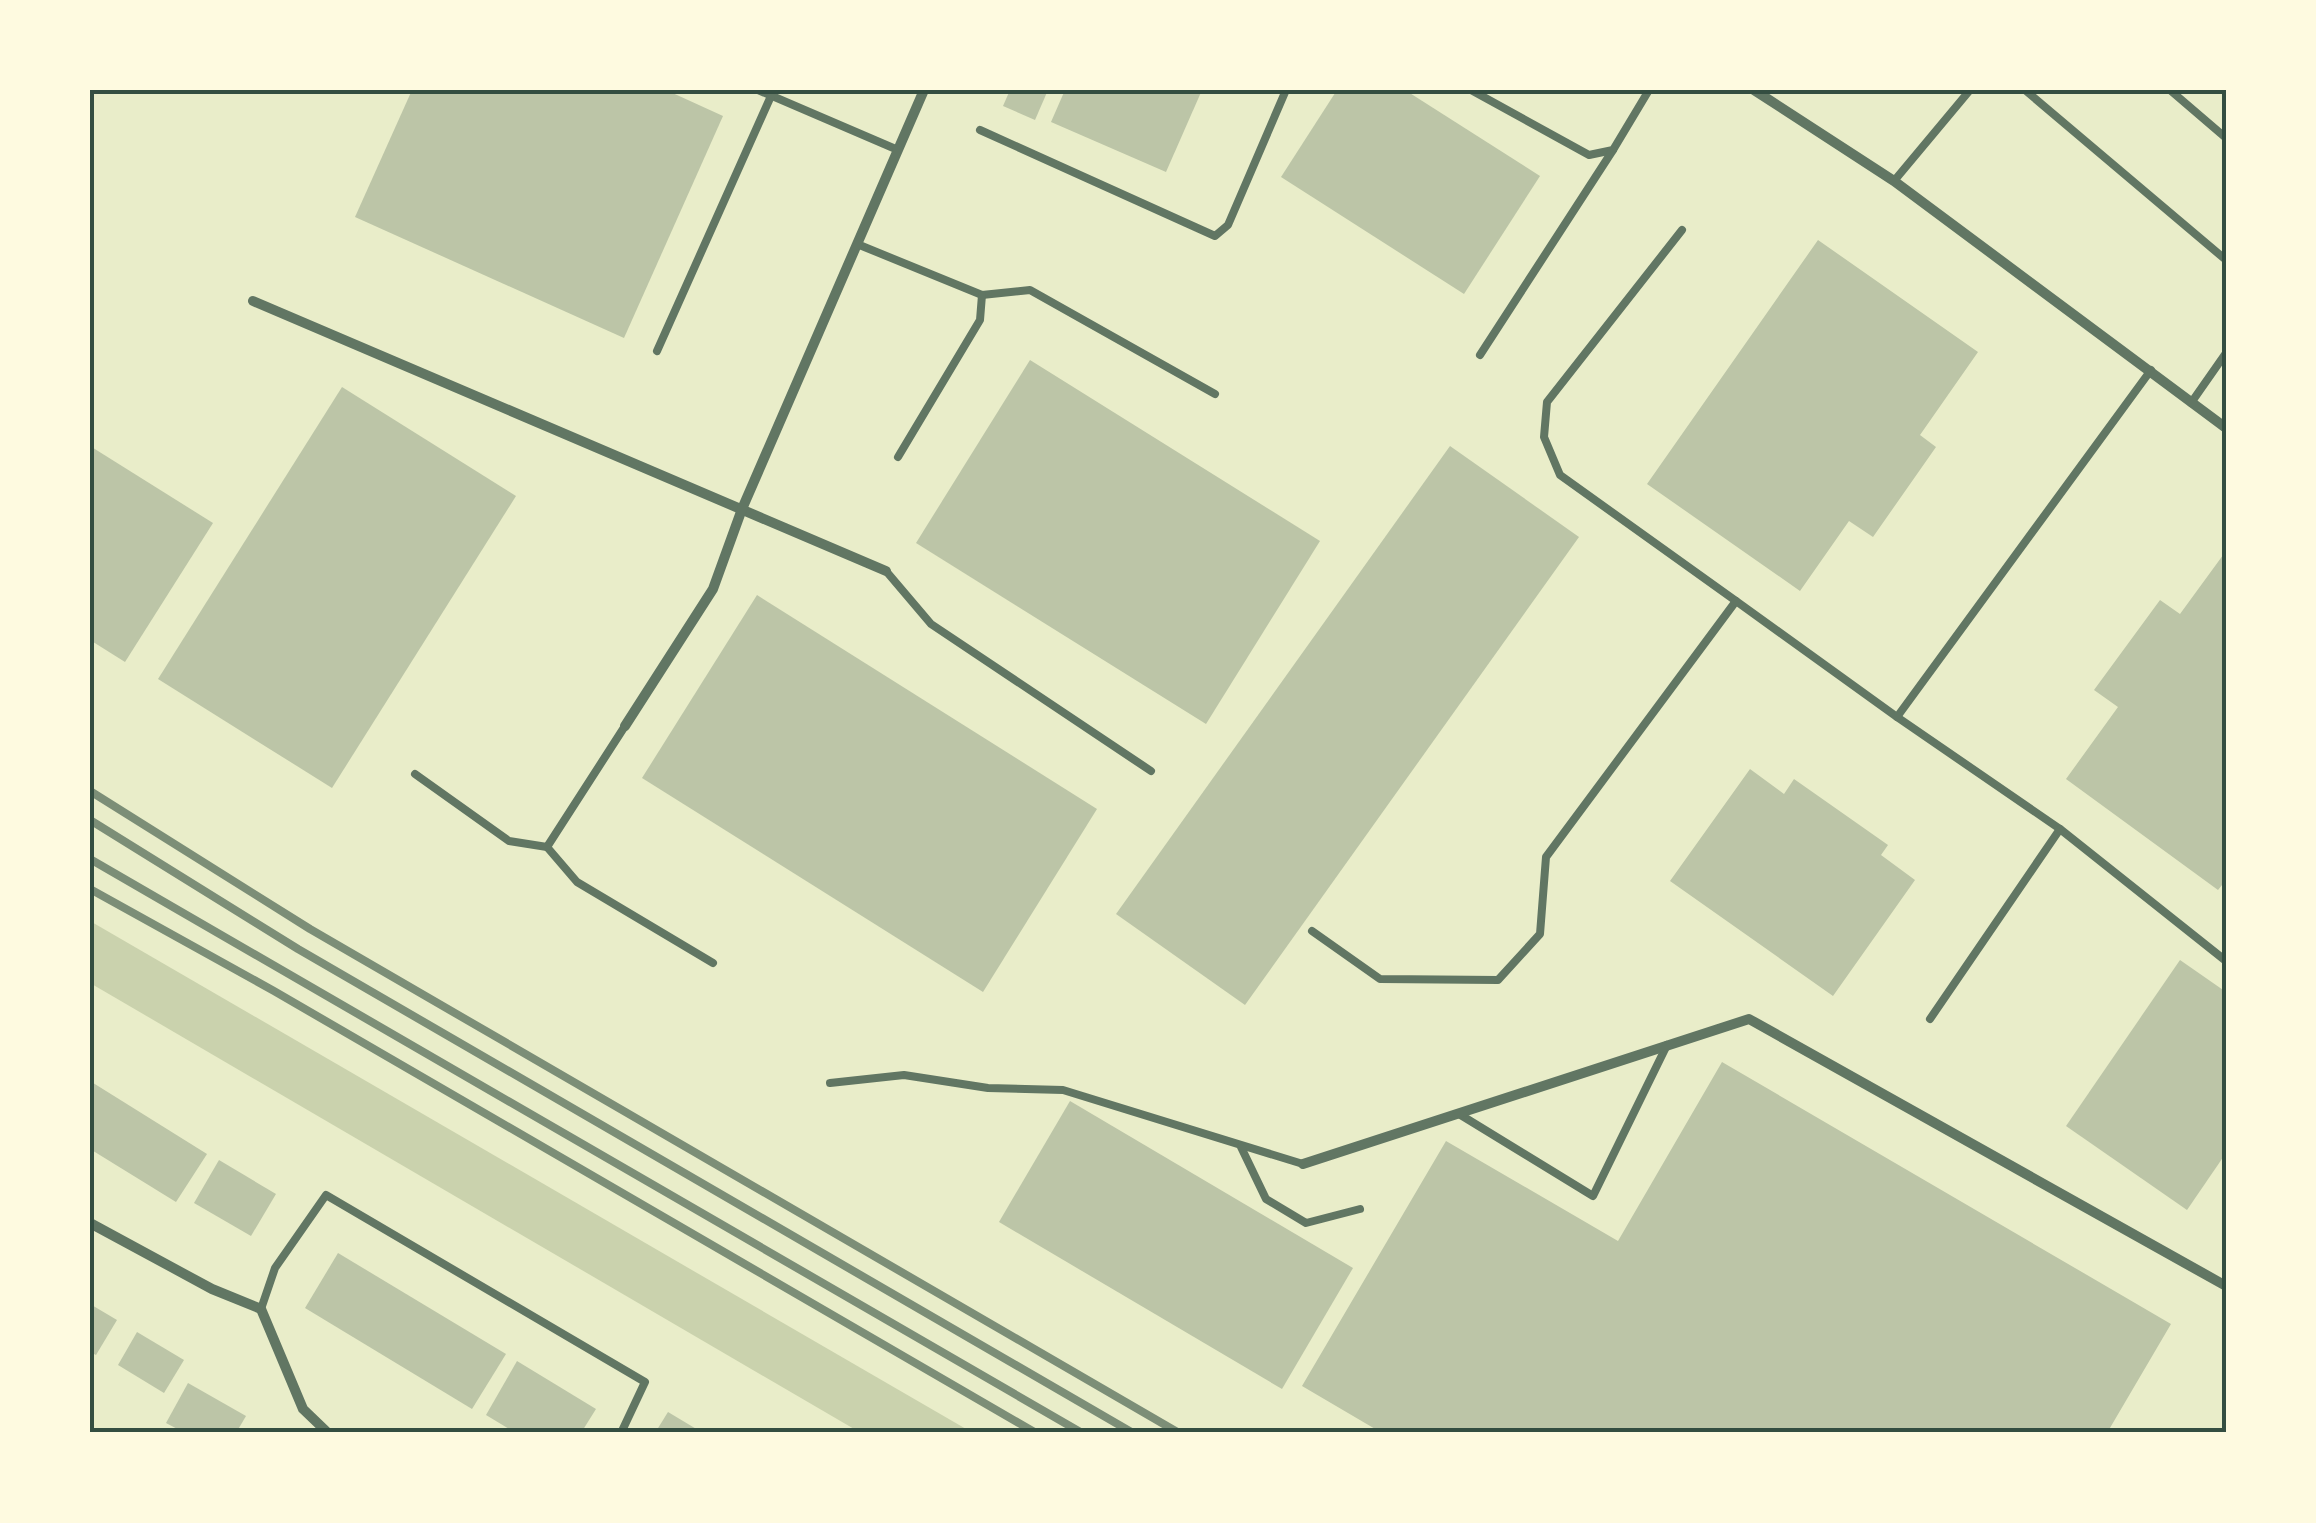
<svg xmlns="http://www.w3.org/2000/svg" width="2316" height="1523" font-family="Mulish,sans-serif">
<rect width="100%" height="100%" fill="#e9edc9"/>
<!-- green -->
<path fill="#cad2ad" d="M90,921L973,1433H861L90,983Z"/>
<!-- building -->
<g fill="#bcc5a7">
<path d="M412,90H666L723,116L624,338L355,217Z"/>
<path d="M1010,90H1048L1035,120L1003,106Z"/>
<path d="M1065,90H1202L1166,172L1051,122Z"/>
<path d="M1337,90H1405L1540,176L1464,294L1281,177Z"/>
<path d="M1818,240L1978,352L1920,435L1936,447L1873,537L1849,521L1800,591L1647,484Z"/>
<path d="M1030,360L1320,541L1206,724L916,543Z"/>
<path d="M342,387L516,496L332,788L158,679Z"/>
<path d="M90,446L213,523L125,662L90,640Z"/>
<path d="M1450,446L1579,537L1245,1005L1116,914Z"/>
<path d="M2226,551V880L2218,890L2066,779L2118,707L2094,690L2160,600L2180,614Z"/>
<path d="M757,595L1097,809L983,992L642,778Z"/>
<path d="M1750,769L1784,794L1794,779L1888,845L1881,855L1915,880L1833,996L1670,881Z"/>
<path d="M2180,960L2226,992V1153L2187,1210L2066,1126Z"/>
<path d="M1722,1062L2171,1324L2107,1433H1382L1302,1386L1446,1141L1618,1241Z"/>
<path d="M90,1081L207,1154L176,1202L90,1149Z"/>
<path d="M1070,1101L1353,1268L1282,1389L999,1222Z"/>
<path d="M219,1160L276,1194L251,1236L194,1203Z"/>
<path d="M338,1253L506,1354L472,1409L305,1308Z"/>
<path d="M90,1304L117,1320L96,1355L90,1352Z"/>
<path d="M137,1332L184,1360L164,1393L118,1365Z"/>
<path d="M517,1361L596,1409L581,1433H516L486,1415Z"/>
<path d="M188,1383L246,1416L236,1433H185L166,1423Z"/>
<path d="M668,1412L703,1433H655Z"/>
</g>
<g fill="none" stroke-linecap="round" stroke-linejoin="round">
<!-- service -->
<g stroke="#617663" stroke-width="8">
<path d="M758,90L898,150"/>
<path d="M1471,90L1589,155L1613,150L1649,90"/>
<path d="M2025,90L2226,260"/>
<path d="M2170,90L2226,138"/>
<path d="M980,130L1215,236L1228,225L1286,90"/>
<path d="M1894,181L1970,90"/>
<path d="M1682,230L1547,402L1544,437L1560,475L1736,601"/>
<path d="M857,244L982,295L1030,290L1215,394"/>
<path d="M657,351L771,96"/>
<path d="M1480,355L1613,150"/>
<path d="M2191,403L2226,353"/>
<path d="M898,457L980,320L982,295"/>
<path d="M886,571L931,624L1151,771"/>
<path d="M1897,717L2060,829L1930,1019"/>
<path d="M625,726L547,847L577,882L713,963"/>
<path d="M415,774L509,841L547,847"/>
<path d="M2060,829L2226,961"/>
<path d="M1312,931L1380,979L1498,980L1540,934L1546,857L1736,601L1897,717L2151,370"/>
<path d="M830,1083L904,1075L988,1088L1063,1090L1303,1164"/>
<path d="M1459,1114L1593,1196L1667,1045"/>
<path d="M1241,1147L1266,1199L1306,1223L1360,1209"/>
<path d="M261,1309L275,1268L326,1195L645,1382L621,1433"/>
</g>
<!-- minor -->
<g stroke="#617663" stroke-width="10">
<path d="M1754,90L1894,181L2226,428"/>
<path d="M253,301L886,571"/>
<path d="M625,726L713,589L742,509L924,90"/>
<path d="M1303,1164L1749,1019L2226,1286"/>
<path d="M90,1223L212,1289L261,1309L303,1409L328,1433"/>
</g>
<!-- rail -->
<g stroke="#7c8e77" stroke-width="8">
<path d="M90,791L310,929L1179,1433"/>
<path d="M90,820L298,949L1133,1433"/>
<path d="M90,859L1082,1433"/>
<path d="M90,889L274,991L1036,1433"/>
</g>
</g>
<!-- border -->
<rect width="2316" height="1523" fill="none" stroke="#fefae0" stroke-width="185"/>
<rect x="92" y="92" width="2132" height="1338" fill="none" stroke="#344e41" stroke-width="4"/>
</svg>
